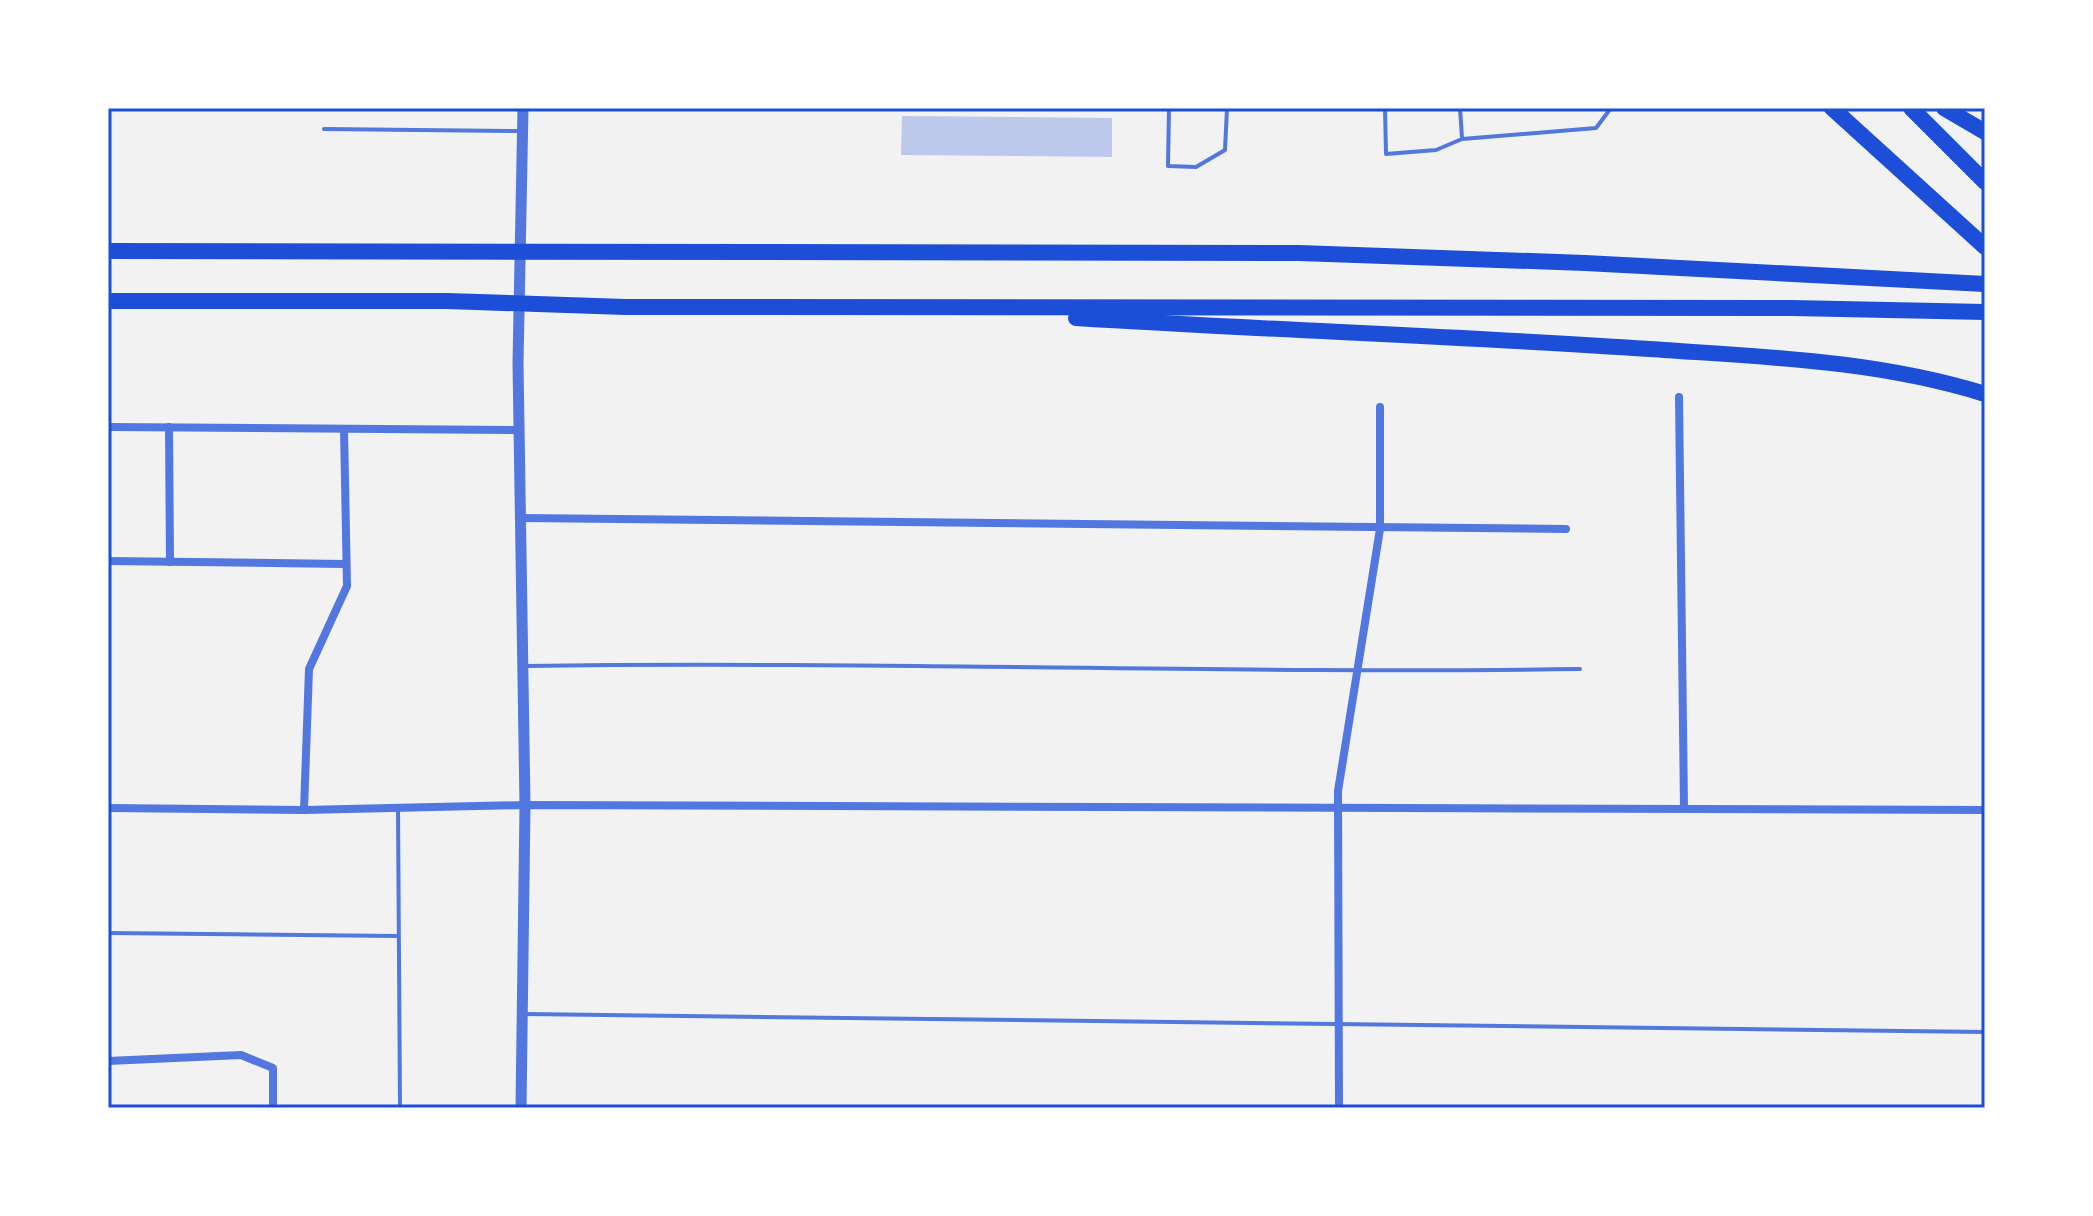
<svg xmlns="http://www.w3.org/2000/svg" width="2093" height="1216" font-family="'Archivo Narrow',sans-serif">
<rect width="100%" height="100%" fill="#f2f2f2"/>
<!-- building -->
<path fill="#bdc9ec" d="M902,116L1112,118V157L901,155Z"/>
<g fill="none" stroke-linecap="round" stroke-linejoin="round">
<!-- service -->
<g stroke="#5277de" stroke-width="4">
<path d="M1169,108L1168,166L1196,167L1225,150L1227,108"/>
<path d="M1385,108L1386,154L1436,150L1462,139L1596,128L1611,108"/>
<path d="M1460,108L1462,138"/>
<path d="M324,129L520,131"/>
<path d="M526,666C878,661 1229,674 1580,669"/>
<path d="M398,807L400,1108"/>
<path d="M108,933L397,936"/>
<path d="M524,1014L1985,1032"/>
</g>
<!-- minor -->
<g stroke="#5277de" stroke-width="8">
<path d="M1679,397L1684,808"/>
<path d="M108,427L520,430"/>
<path d="M169,427L170,562"/>
<path d="M522,518L1566,529"/>
<path d="M108,561L345,564"/>
<path d="M108,808L304,810L525,805L1985,810"/>
<path d="M304,810L309,669L347,586L344,429"/>
<path d="M108,1061L241,1055L273,1068V1108"/>
<path d="M1339,1108L1338,791L1380,529V407"/>
</g>
<!-- tertiary -->
<path stroke="#5277de" stroke-width="11" d="M521,1108L525,805L518,363L523,108"/>
<!-- motorway -->
<g stroke="#1d4ed8" stroke-width="16">
<path d="M1832,108L1985,247"/>
<path d="M1911,108L1985,182"/>
<path d="M1944,108L1985,132"/>
<path d="M108,251L1299,253L1585,263L1985,284"/>
<path d="M108,301H447L625,307L1792,308L1985,312"/>
<path d="M1076,318C1268,330 1459,336 1650,349C1763,357 1876,360 1985,394"/>
</g>
</g>
<!-- border -->
<rect width="2093" height="1216" fill="none" stroke="#ffffff" stroke-width="220"/>
<rect x="110" y="110" width="1873" height="996" fill="none" stroke="#1d4ed8" stroke-width="3"/>
</svg>
